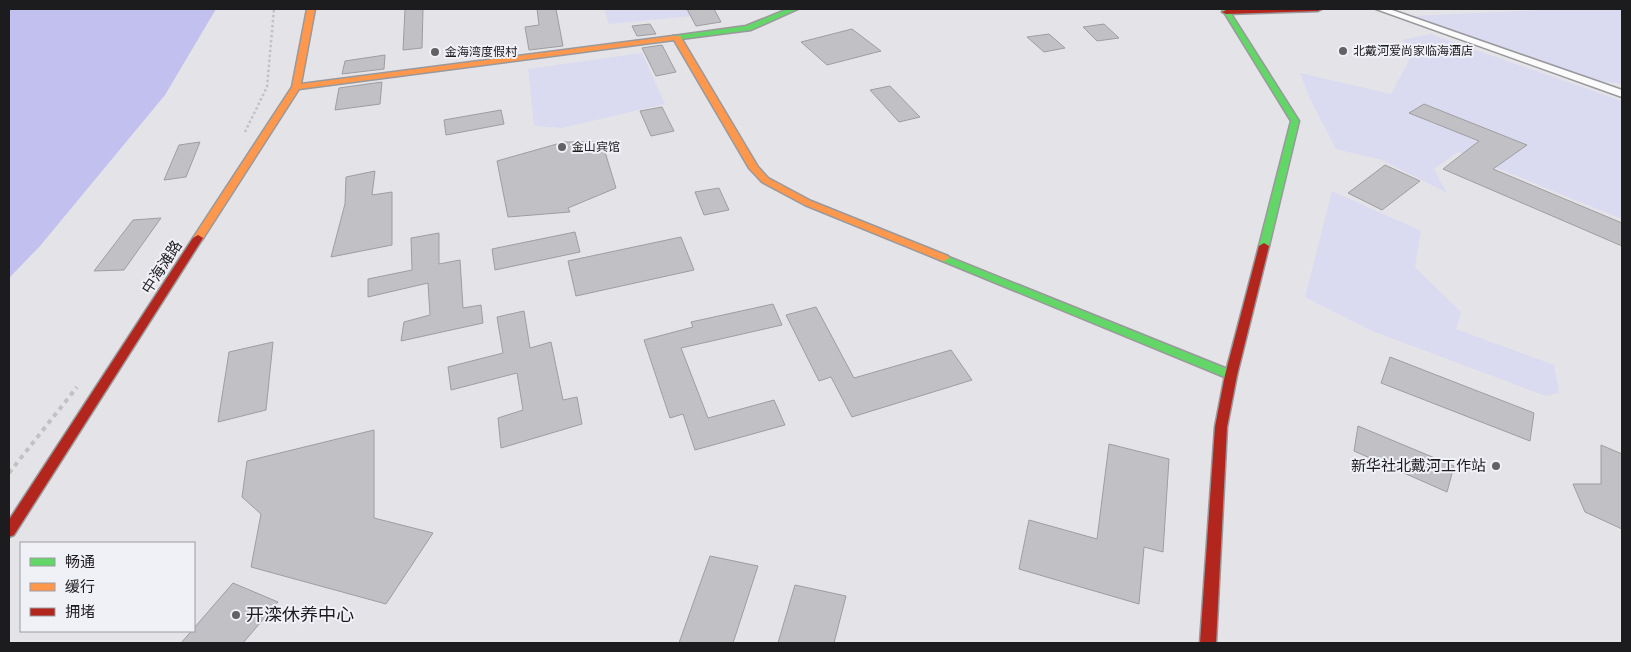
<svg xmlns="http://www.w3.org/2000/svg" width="1631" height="652" font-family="Helvetica,'Noto Sans SC',sans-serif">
<rect width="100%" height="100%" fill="#e4e4e8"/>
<!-- green -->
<g fill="#dadaf0">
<path d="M604,9H690L694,16L609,24Z"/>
<path d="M1563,9H1622V84L1592,80L1412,16Z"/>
<path d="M1430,34L1622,101V219L1458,152L1434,169L1447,193L1382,160L1336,149L1310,99L1300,73L1391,94L1414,51L1402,40Z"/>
<path d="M642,53L665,104L562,128L534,126L528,69Z"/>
<path d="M1332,191L1421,231L1415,267L1461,312L1456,329L1554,365L1559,393L1546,396L1375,332L1305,297Z"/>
</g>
<!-- water -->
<path fill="#c2c0ee" d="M9,9H216L165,95L40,246L9,278Z"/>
<!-- building -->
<g fill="#c1c1c5" stroke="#9e9ea1">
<path d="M405,9H423L422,48L403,50Z"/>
<path d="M537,9H556L563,46L529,50L525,27L539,25Z"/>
<path d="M687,9H714L721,22L696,26Z"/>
<path d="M650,24L656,34L637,36L632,26Z"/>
<path d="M1104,24L1119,38L1097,41L1083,27Z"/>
<path d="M852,29L881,51L827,65L801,42Z"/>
<path d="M1049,34L1065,48L1044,52L1027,37Z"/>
<path d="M662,45L676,72L656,76L642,48Z"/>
<path d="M385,55L384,69L342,74L345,61Z"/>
<path d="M382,82L380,104L335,110L339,88Z"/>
<path d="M890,86L920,117L899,122L870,90Z"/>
<path d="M1424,104L1527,145L1493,169L1622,223V246L1443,169L1479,141L1409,113Z"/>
<path d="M662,107L674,131L651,136L640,111Z"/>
<path d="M501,110L504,124L446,135L444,120Z"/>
<path d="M200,142L186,177L164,180L179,145Z"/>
<path d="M564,142H602L616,188L568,208L570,212L508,217L497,161Z"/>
<path d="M1385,165L1420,181L1382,210L1348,193Z"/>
<path d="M375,171L372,195L392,192V245L331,257L345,204L346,177Z"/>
<path d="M719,188L729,210L704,215L695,192Z"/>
<path d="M161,218L124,270L94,271L133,220Z"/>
<path d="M575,232L580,252L495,270L492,249Z"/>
<path d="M439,233V264L460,260L463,308L481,305L483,323L401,341L404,322L430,315L428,283L368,297V279L412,270L411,238Z"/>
<path d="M681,237L694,270L576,296L568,261Z"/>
<path d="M773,304L782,325L681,348L708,418L774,400L785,425L695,450L683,414L670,418L644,340L693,327L691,322Z"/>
<path d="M816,307L854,378L951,350L972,380L852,417L831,377L819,381L786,315Z"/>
<path d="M524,311L530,348L551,342L563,400L577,397L582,424L501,448L498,418L523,410L517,373L451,390L448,367L503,353L497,317Z"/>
<path d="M273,342L266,410L218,422L229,352Z"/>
<path d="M1390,357L1534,413L1530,441L1381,383Z"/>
<path d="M1358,426L1454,466L1447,492L1354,451Z"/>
<path d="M374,430V518L433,533L386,604L251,567L261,514L242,497L247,461Z"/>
<path d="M1109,444L1169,459L1163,552L1144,547L1139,604L1019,569L1029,520L1097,539Z"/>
<path d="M1601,445L1622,454V529L1585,512L1573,484H1601Z"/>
<path d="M710,556L758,566L733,643H679Z"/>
<path d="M233,583L278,602L243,643H181Z"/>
<path d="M795,585L846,596L834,643H778Z"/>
</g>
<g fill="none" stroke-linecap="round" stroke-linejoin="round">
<defs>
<path id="street" d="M1376,9H1389L1622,90V97Z"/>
<g id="fast">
<path d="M788,9H798L751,30L673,40L669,38L673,36L746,26Z"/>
<path d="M1222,9H1228L1299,121L1269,246L1264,249L1259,246L1291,121Z"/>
<path d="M944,255L1235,372L1237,375L1235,378H1227L940,260L939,258L940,256Z"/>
</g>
<path id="slow" d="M307,9H315L301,84L673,36H680L758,167L768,178L811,201L948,256L949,258L944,261L940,260L805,205L762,182L749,168L674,40L299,89L202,240H194L193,238L292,87Z"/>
<g id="jam">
<path d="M1260,9H1322L1318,11L1226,14L1222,12L1226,10Z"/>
<path d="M198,235L203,238L14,535L9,537V520L193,238Z"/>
<path d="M1264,243L1269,246L1237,375L1227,427L1216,643H1200L1215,427L1225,375L1259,246Z"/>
</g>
</defs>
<!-- street casing -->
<use href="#street" stroke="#99999c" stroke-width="3"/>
<!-- fast casing -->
<use href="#fast" stroke="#99999c" stroke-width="3"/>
<!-- slow casing -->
<use href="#slow" stroke="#99999c" stroke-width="3"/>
<!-- jam casing -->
<use href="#jam" stroke="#99999c" stroke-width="3"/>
<!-- path-far1 -->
<path stroke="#c2c2c3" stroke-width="2.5" stroke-dasharray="2.5 2.5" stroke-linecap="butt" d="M245,132L267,87L274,9"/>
<!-- path -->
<path stroke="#c2c2c3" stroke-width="4" stroke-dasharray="4.5 4.5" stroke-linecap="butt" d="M9,473L77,387"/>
<!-- street -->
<use href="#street" fill="#fbfbfc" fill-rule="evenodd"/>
<!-- fast -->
<use href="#fast" fill="#63d668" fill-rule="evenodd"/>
<!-- slow -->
<use href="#slow" fill="#ff974d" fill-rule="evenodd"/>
<!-- jam -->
<use href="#jam" fill="#b3261e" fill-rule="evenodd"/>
</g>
<!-- markers -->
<g fill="#626265" stroke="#f0f0f7" stroke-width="2">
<circle cx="1343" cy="51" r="5"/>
<circle cx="435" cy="52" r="5"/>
<circle cx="562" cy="147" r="5"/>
<circle cx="1496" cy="466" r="5"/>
<circle cx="236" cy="615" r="5"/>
</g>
<g text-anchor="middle" stroke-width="4" stroke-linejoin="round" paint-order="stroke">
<!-- far-poi labels -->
<g font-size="12" fill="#1c1c1e" stroke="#f0f0f7" text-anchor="start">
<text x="1353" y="55">北戴河爱尚家临海酒店</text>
<text x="445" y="56">金海湾度假村</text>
<text x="572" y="151">金山宾馆</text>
</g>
<!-- street labels -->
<g font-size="15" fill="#1c1c1e" stroke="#f0f0f7">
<text transform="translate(162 267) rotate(-57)" y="5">中海滩路</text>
</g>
<!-- poi labels -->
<g font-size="15" fill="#1c1c1e" stroke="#f0f0f7" text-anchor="end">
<text x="1486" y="471">新华社北戴河工作站</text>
</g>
<!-- near-poi labels -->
<g font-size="18" fill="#1c1c1e" stroke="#f0f0f7" text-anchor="start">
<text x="246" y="621">开滦休养中心</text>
</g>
</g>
<!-- border -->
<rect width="1631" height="652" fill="none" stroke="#1c1c1e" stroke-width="20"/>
<!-- legend -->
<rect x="20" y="542" width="175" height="90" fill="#f0f0f7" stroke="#9b9ba0"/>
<rect x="30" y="558" width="25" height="8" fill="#63d668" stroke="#9b9ba0"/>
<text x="65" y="567" font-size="15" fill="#1c1c1e">畅通</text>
<rect x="30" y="583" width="25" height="8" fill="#ff974d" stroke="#9b9ba0"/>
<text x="65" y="592" font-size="15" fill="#1c1c1e">缓行</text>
<rect x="30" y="608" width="25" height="8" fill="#b3261e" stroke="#9b9ba0"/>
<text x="65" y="617" font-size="15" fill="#1c1c1e">拥堵</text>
</svg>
